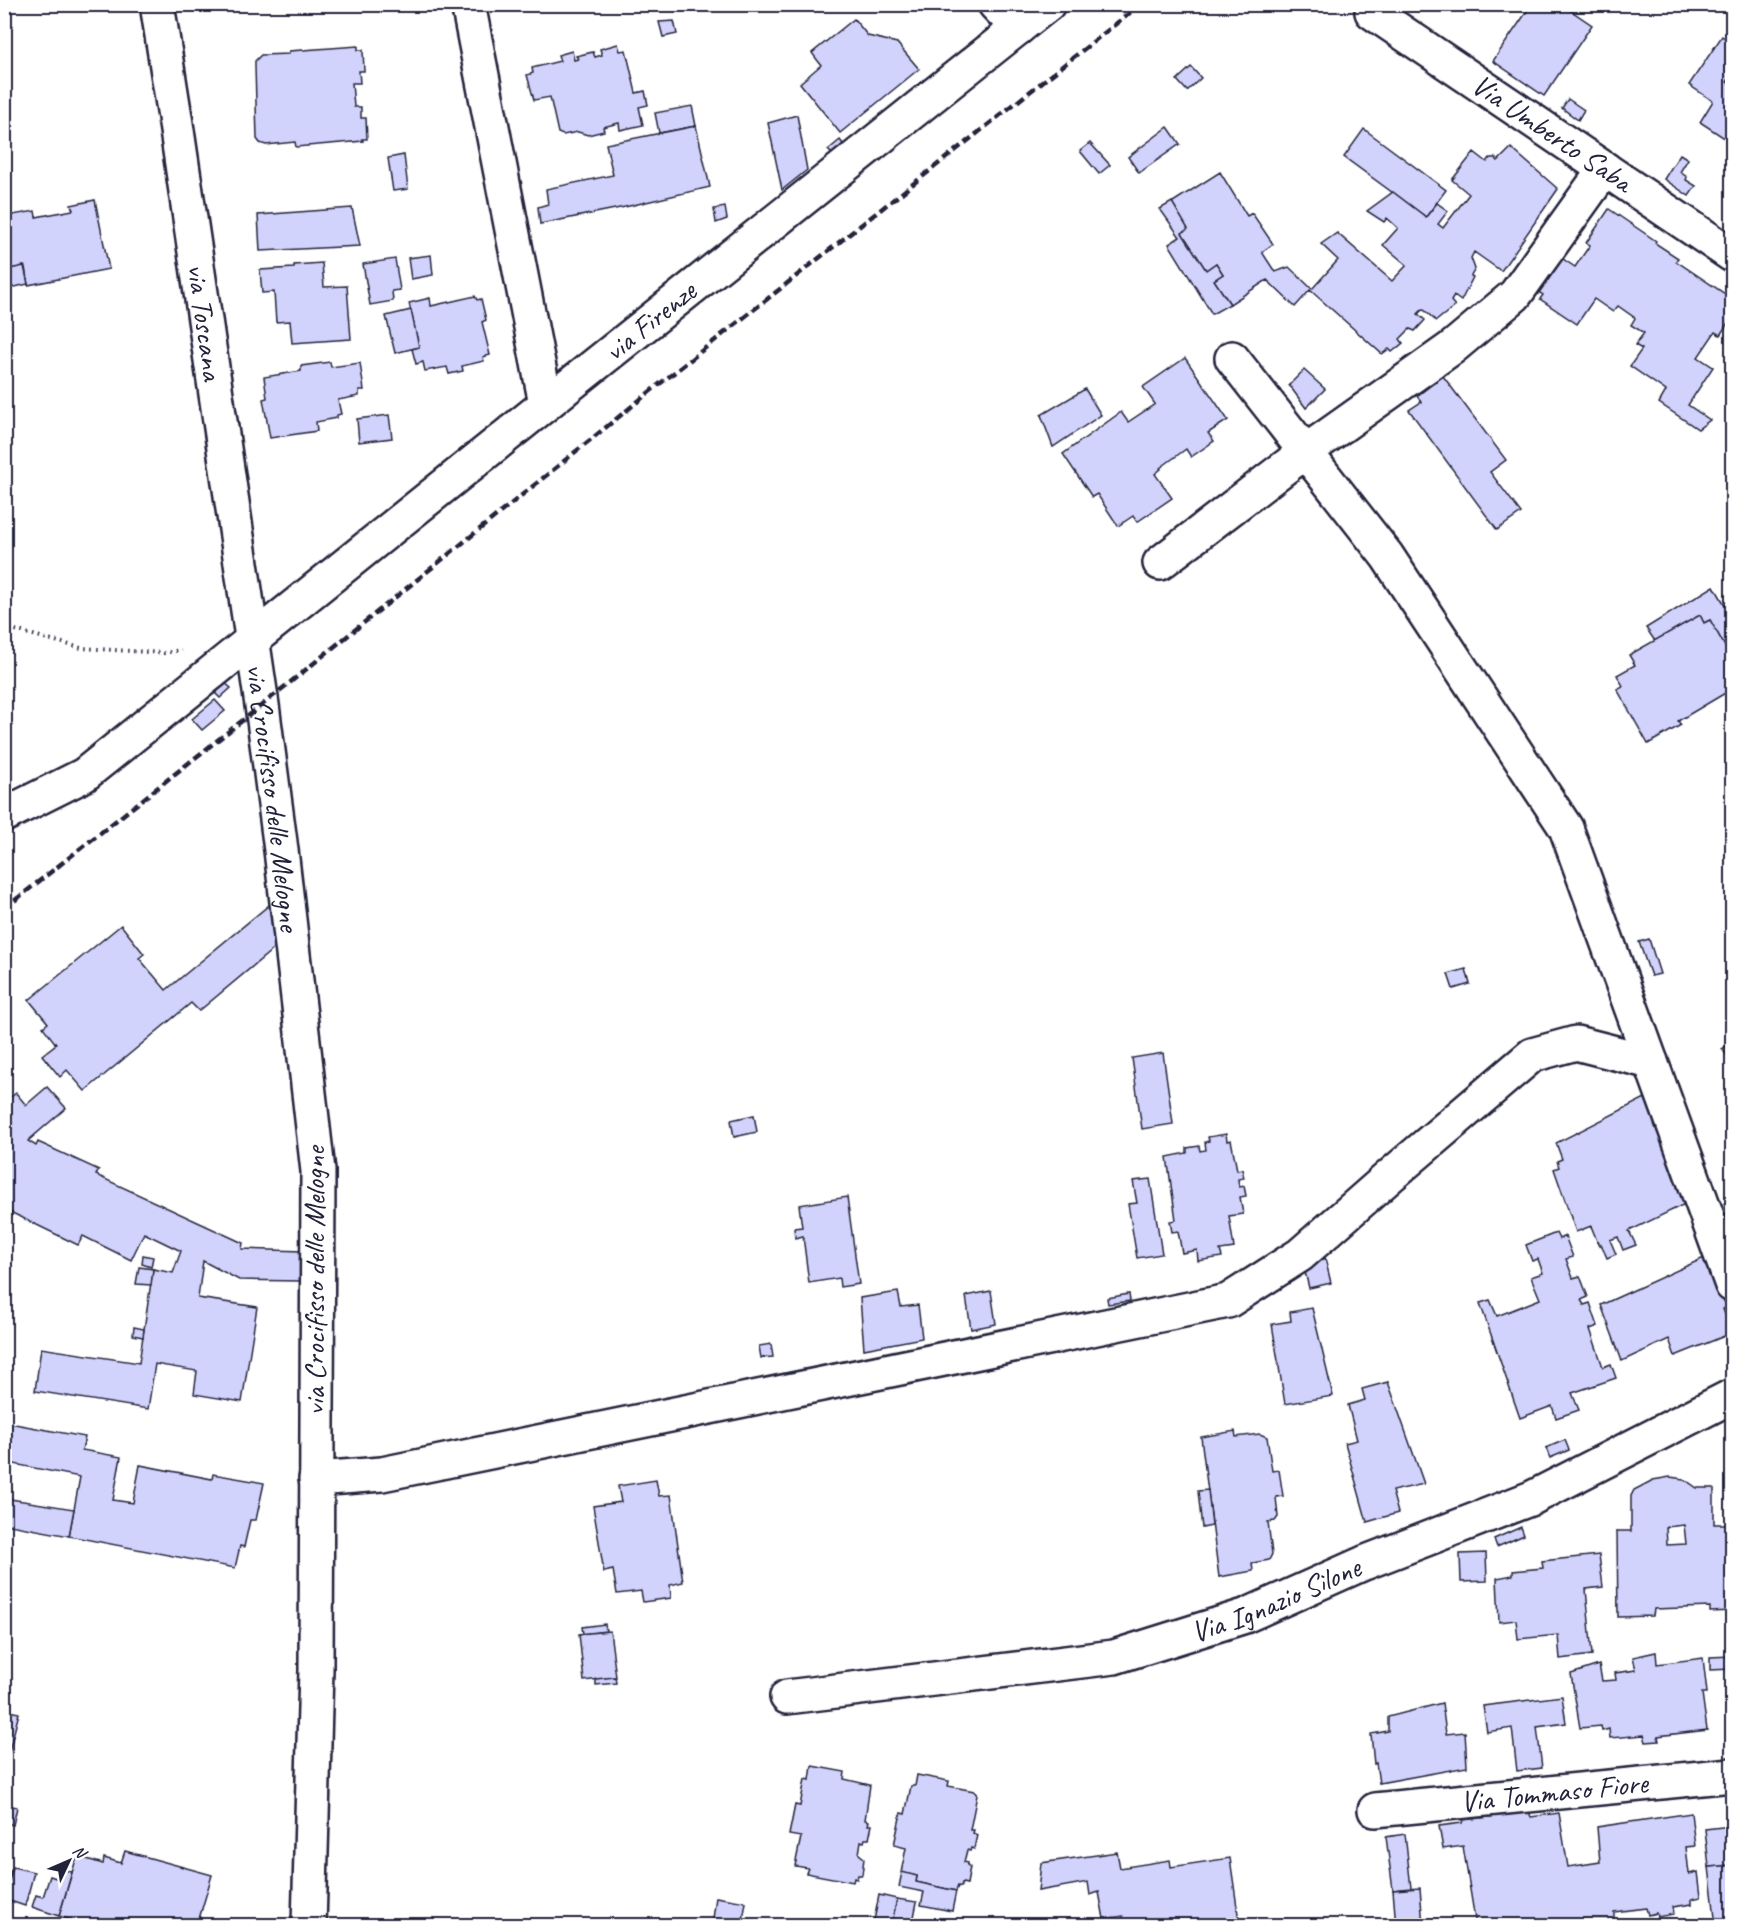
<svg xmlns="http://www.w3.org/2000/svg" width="1737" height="1930" font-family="Caveat,sans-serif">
<rect width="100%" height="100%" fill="#fff"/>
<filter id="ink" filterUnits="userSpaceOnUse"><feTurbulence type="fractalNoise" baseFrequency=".0167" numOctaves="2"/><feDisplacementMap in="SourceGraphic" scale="12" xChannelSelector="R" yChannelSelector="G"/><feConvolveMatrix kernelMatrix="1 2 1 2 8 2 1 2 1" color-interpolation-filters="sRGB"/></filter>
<g filter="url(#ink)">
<!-- building -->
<g fill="#d2d3fc" stroke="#22223b" stroke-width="1.5" fill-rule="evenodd">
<path d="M1532,4H1561L1592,25L1544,96L1493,61Z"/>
<path d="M854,19L868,36L897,43L919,69L840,133L800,83L821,65L812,53Z"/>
<path d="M674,21L677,34L663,37L659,22Z"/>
<path d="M1722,36L1732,43V74L1727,82L1732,85V136L1729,141L1700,122L1713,101L1689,85Z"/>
<path d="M618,44L620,51L626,50L636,93L645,91L648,105L639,107L643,125L620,130L619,123L603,127L604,131L588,135L578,132L563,135L558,133L550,97L534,100L527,75L533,73L532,68L560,61L558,55L572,51L574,60L578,59L576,56L593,52L595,57L602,55L600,49Z"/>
<path d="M358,46V50H363L364,71H359L360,83H352L354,107H361V118H366L367,139H362L363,141L296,147L295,142L266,145L260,143L257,139L255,66V61L261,55L289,54V51Z"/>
<path d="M1191,67L1201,78L1187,91L1177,80Z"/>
<path d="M1568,99L1584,110L1578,120L1562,108Z"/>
<path d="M692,106L696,126L659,133L655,113Z"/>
<path d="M797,115L807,170L782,190L768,123Z"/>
<path d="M696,126L710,187L625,207L540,224L538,207L548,204L546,189L613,175L606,144Z"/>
<path d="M1168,127L1180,144L1139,173L1128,157Z"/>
<path d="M1364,129L1446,190L1426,217L1344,157Z"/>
<path d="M840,140L843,144L833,155L828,150Z"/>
<path d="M1090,143L1110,165L1099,174L1080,151Z"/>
<path d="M1511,148L1558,189L1501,271L1474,252L1471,258L1475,269L1471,276L1473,277L1461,301L1454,296L1451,301L1455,306L1436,321L1423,309L1418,314L1425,320L1415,331L1410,329L1400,339L1403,343L1392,352L1389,349L1382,354L1310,290L1295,307L1267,280L1230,304L1214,280L1223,274L1216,263L1206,270L1165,207L1220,172L1247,216L1252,213L1273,244L1262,252L1275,272L1289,267L1312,289L1338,260L1321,244L1337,233L1392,281L1407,265L1383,245L1398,228L1387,218L1384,222L1367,211L1393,192L1426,217L1437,203L1448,211L1438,224L1443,228L1469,194L1452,180L1474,152L1487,162L1490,158H1495L1498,161Z"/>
<path d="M1680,154L1688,159L1680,172L1687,177L1686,180L1696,186L1689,196L1664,179Z"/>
<path d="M404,155L408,189L393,191L388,158Z"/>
<path d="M95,200L109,269L28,285L25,267L4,270V222L9,221L7,216L35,211L36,217L73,210L71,205Z"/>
<path d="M1172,202L1188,229L1182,233L1206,270L1216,263L1223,274L1214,280L1230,304L1212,314L1169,244L1180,237L1160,209Z"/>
<path d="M725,207L727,219L716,223L714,209Z"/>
<path d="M352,208L360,246L260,251L258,215Z"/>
<path d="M1609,209L1656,241L1655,243L1678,258L1676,261L1731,298L1732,317L1720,335L1715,332L1698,357L1713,367L1688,405L1710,420L1698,429L1659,403L1666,391L1630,366L1642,349L1635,345L1644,333L1631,325L1635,318L1618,306L1613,312L1594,299L1577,324L1540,299L1543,295L1537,291L1560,257L1575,267L1590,245L1586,243Z"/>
<path d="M431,255L433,275L411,279L408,258Z"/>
<path d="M395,259L400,290L392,291L393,301L370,305L363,264Z"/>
<path d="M322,263L324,287L347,286L351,339L292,343L290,321L276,322L274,292L262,293L260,270L294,268V265Z"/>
<path d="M24,266L28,284L10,288L5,270Z"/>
<path d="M475,296L477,300L481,299L486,320L482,322L490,355L483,357L484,361L462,366L463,371L449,374L447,367L425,371L423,362L416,364L412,349L419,347L409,303L430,298L431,306Z"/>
<path d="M411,310L419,347L395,353L386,316Z"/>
<path d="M1185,358L1228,420L1208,433L1214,441L1191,457L1186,449L1160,468L1161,469L1155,474L1172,498L1137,522L1133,516L1118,526L1097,494L1092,497L1063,454L1121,412L1128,422L1155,404L1143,387Z"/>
<path d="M330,362L331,367L360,363L364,390H359V396L338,400L341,414L337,415V418L316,422L317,431L270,438L263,399L267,398L264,377L301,371V366Z"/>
<path d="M1304,370L1325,389L1306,408L1289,385Z"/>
<path d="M1443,376L1506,460L1490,472L1521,513L1497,530L1409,410L1421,402L1417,396Z"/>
<path d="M1085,389L1101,415L1053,447L1041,415Z"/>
<path d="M389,415L392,438L359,442L357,419Z"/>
<path d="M1714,586L1732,617V647L1727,650L1710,620L1704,623L1700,615L1655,641L1646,628Z"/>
<path d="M1700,615L1704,623L1710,620L1732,659V689L1678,721L1681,725L1648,744L1617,689L1623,686L1617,675L1635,665L1629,655Z"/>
<path d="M224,682L231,688L220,698L213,691Z"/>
<path d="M215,700L225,711L202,730L192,719Z"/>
<path d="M274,901L277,946L199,1011L191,1003L85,1091L67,1070L60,1077L42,1055L56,1044L43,1027L48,1023L29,1000L121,925L144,954L139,958L166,990Z"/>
<path d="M1649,939L1660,974L1651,976L1639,942Z"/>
<path d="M1466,969L1470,984L1453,989L1448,974Z"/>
<path d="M1730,1044L1732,1047V1055L1729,1058L1722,1049Z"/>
<path d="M1163,1053L1173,1124L1142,1129L1132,1058Z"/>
<path d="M47,1087L66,1108L28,1141L36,1146L38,1142L99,1170L96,1175L243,1243L242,1249L303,1251L302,1281L239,1280L203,1261L198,1298L257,1307L242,1402L194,1394L197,1371L155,1364L148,1409L35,1391L41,1348L139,1363L153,1269L173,1273L181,1251L144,1233L131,1260L83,1236L78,1245L4,1209V1097L7,1100L16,1093L26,1105Z"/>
<path d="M1645,1098L1681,1186L1691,1201L1629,1231L1636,1245L1623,1250L1618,1237L1610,1240L1616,1254L1607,1258L1601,1244L1599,1246L1591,1226L1576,1232L1554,1169L1559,1167L1557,1161L1562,1159L1556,1143Z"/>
<path d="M754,1115L757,1132L734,1137L731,1120Z"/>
<path d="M1226,1134L1227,1141L1231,1140L1237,1170L1242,1169L1244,1178L1238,1179L1239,1187L1244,1186L1246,1196L1240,1197L1243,1214L1229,1216L1234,1248L1220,1250L1222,1257L1198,1261L1197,1250L1182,1253L1178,1231L1172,1232L1170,1221L1176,1220L1167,1157L1187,1153V1148L1199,1146L1200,1151L1206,1150L1205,1142L1209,1141L1208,1137Z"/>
<path d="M1150,1179L1162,1254L1137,1258L1128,1204L1137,1203L1133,1181Z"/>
<path d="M847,1197L859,1284L840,1287L839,1278L809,1283L803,1236L795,1238L794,1228L802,1227L799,1205Z"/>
<path d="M1556,1233L1559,1239L1565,1236L1573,1257L1566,1259L1573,1278L1580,1276L1588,1297L1581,1300L1584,1305L1590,1303L1598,1326L1590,1329L1603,1367L1611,1364L1616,1378L1572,1393L1579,1410L1556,1418L1552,1406L1520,1418L1480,1303L1490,1300L1497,1316L1540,1299L1531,1277L1543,1273L1538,1259L1532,1261L1526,1245Z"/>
<path d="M143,1255L153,1257L151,1267L142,1264Z"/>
<path d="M1325,1258L1331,1283L1309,1288L1304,1268Z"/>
<path d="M1704,1258L1706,1262L1710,1260L1727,1307L1723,1309L1732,1333L1675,1356L1669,1339L1622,1361L1601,1305Z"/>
<path d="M139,1267L153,1269L151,1285L136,1284Z"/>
<path d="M991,1291L996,1324L971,1329L966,1296Z"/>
<path d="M898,1292L901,1307L918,1305L922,1338L864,1349L860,1298Z"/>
<path d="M1129,1294L1130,1301L1108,1304L1107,1298Z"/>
<path d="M1312,1308L1333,1396L1285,1404L1272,1324L1291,1321L1290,1312Z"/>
<path d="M134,1327L144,1329L143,1337L133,1335Z"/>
<path d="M771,1344L773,1357L761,1358L759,1346Z"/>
<path d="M1388,1382L1424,1484L1392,1491L1398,1513L1367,1522L1345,1443L1357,1440L1348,1405L1365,1400L1362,1389Z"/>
<path d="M4,1422L85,1437L82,1450L121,1457L113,1500L133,1503L140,1465L212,1479L213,1474L264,1483L256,1520H250L244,1547L240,1546L235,1568L69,1536L80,1477L4,1462Z"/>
<path d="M1235,1431L1236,1437L1260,1434L1267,1437L1272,1471L1279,1470L1283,1496L1276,1497L1278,1517L1275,1521L1268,1522L1272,1554L1269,1560L1252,1563L1253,1571L1219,1577L1201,1437Z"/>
<path d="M1565,1440L1569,1450L1550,1458L1546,1448Z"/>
<path d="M1670,1477L1684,1479L1697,1488H1714V1524H1732V1611L1710,1612V1607L1654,1609L1653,1616L1618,1617L1617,1531H1631V1496L1634,1490L1653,1480ZM1684,1525L1686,1544L1667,1545L1666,1527Z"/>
<path d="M656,1480L659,1496L671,1495L683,1582L670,1585L671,1598L643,1602L641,1591L617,1594L613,1570L604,1572L593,1506L621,1502L618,1486Z"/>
<path d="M1208,1490L1212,1526L1202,1528L1198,1491Z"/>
<path d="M4,1498L74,1509L69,1536L4,1524Z"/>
<path d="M1521,1527L1524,1535L1497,1547L1494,1539Z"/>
<path d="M1486,1553L1487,1581L1461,1582L1460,1554Z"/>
<path d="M1599,1555L1603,1587L1586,1589L1592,1655L1560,1659L1558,1635L1518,1639L1516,1620L1499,1622L1497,1578L1513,1575V1571L1543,1568L1542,1561Z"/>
<path d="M605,1624L606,1631L583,1634L582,1627Z"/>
<path d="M610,1631L616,1677L584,1681L579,1634Z"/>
<path d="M1656,1652L1657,1664L1703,1658L1707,1693H1702L1707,1730L1658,1736L1659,1741L1646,1742L1644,1735L1610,1738L1609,1729L1602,1731L1601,1726L1580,1728L1571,1674L1599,1665L1602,1681L1616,1680L1615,1673L1636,1670L1633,1657Z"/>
<path d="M1732,1656V1669L1710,1670V1657Z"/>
<path d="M615,1677L616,1683L596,1685V1679Z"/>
<path d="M1562,1696L1566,1723L1537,1727L1542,1768L1517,1771L1512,1728L1487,1732L1483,1706Z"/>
<path d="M1442,1703L1446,1734L1465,1732L1467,1767L1379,1783L1376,1763L1374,1764L1371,1734L1388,1731V1717Z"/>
<path d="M4,1710L19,1713L9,1752H4Z"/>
<path d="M812,1766L845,1772L844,1779L870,1785L865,1820L869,1821L868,1825H872L869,1839H865L864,1842L861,1841L859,1854L864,1858L862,1875H858L857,1879L854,1878L853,1882L806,1873L808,1868L795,1866L801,1837L789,1835L795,1805L800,1806L805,1779L810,1780Z"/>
<path d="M917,1775L949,1781L948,1786L974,1791L977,1795L970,1830H974L973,1833L977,1835L974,1849L971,1848L970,1851L967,1850L964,1862L968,1863L967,1865L970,1867L967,1884L962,1883L961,1887L958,1886L956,1891L916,1882L917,1876L901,1873L906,1848L894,1845L901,1813L905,1814L911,1786H915Z"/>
<path d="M4,1804L17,1807L13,1825L4,1822Z"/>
<path d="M1728,1807H1732V1926H1716L1709,1867L1730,1865L1726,1841L1732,1839Z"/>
<path d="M1529,1812L1531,1817L1559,1813L1568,1867L1600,1862L1597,1827L1691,1813L1695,1846L1686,1847L1689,1874L1698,1872L1701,1897L1692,1899V1904L1673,1907L1674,1914L1657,1917L1656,1913L1648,1915L1646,1908L1614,1912V1926H1476L1463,1846L1443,1849L1439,1826L1462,1823L1463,1820Z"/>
<path d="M1731,1826L1732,1839L1726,1841L1730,1865L1709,1867L1705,1829Z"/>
<path d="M1405,1834L1411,1888L1393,1890L1386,1837Z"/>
<path d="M125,1851L212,1875L199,1919L203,1920L201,1926H127L117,1923L116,1926H90L59,1916L77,1856L103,1864L104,1858L121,1863Z"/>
<path d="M1117,1852L1120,1868L1170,1860L1171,1867L1230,1858L1239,1921L1213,1926H1125L1123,1916L1104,1919L1099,1892L1090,1895L1088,1882L1038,1891L1041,1863Z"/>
<path d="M13,1867L34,1872L25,1906L4,1899Z"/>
<path d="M4,1868L11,1870L4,1897Z"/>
<path d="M64,1870L72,1872L59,1916L32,1907L36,1895L43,1897L50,1876L56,1878L58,1873L63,1875Z"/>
<path d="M902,1872L917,1876L916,1882L956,1891L952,1911L921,1905L924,1892L899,1887Z"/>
<path d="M1420,1888L1423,1926H1396L1393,1890Z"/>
<path d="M879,1895L897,1899L892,1926H873Z"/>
<path d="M716,1897L746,1902L742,1926H712Z"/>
<path d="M897,1899L917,1902L913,1922L893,1918Z"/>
</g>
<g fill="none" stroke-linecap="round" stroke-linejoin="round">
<defs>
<g id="minor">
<path id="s1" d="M157,4L175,117L262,705L281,850L318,1171L316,1670L309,1926"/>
<path d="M468,4L546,404"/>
<path d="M995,4L1018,28"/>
<path d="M1372,12L1732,255"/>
<path d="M1232,358L1387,556L1566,828L1732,1285"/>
<path d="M1160,563L1305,452L1453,347L1515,295L1605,169"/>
<path d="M4,815L84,775L546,404L1048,4"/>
<path d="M316,1479L382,1474L1228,1301L1300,1255L1390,1176L1532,1055L1576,1043L1651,1062"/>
<path id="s2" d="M787,1697L1114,1657L1245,1616L1364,1563L1532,1498L1732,1396"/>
<path d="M1375,1810L1732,1775"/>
</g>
</defs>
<!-- minor casing -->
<use href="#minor" stroke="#22223b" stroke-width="38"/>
<!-- path -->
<path stroke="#22223b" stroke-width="4" stroke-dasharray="1.5 4.5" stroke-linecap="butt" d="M4,627L81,648L164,653L181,650"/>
<!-- minor -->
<use href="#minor" stroke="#fff" stroke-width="33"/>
<!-- rail -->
<path stroke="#22223b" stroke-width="4.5" stroke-dasharray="9 4.5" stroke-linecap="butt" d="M4,909L262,705L652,390L1141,4"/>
</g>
</g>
<g text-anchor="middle" stroke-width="5" stroke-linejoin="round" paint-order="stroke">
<!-- street labels -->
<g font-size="30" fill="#22223b" stroke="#fff">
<text transform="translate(1552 133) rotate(34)" y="10">Via Umberto Saba</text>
<text transform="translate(650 321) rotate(-39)" y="10">via Firenze</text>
<text transform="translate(205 322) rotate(82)" y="10">via Toscana</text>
<text dy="10" stroke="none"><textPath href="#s1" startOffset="802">via Crocifisso delle Melogne</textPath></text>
<text transform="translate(314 1281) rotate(-90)" y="10">via Crocifisso delle Melogne</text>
<text dy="10" stroke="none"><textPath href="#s2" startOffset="501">Via Ignazio Silone</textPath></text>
<text transform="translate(1554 1792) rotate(-6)" y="10">Via Tommaso Fiore</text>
</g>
</g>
<!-- margin -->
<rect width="1737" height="1930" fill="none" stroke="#fff" stroke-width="24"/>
<rect x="12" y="12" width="1713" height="1906" fill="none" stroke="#22223b" stroke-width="2" filter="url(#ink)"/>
<!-- north arrow -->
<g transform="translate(69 1861) rotate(46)" stroke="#ffffff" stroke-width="4.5" paint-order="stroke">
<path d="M0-4.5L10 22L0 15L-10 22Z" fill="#22223b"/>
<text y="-9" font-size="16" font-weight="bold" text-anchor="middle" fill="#22223b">N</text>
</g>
</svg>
